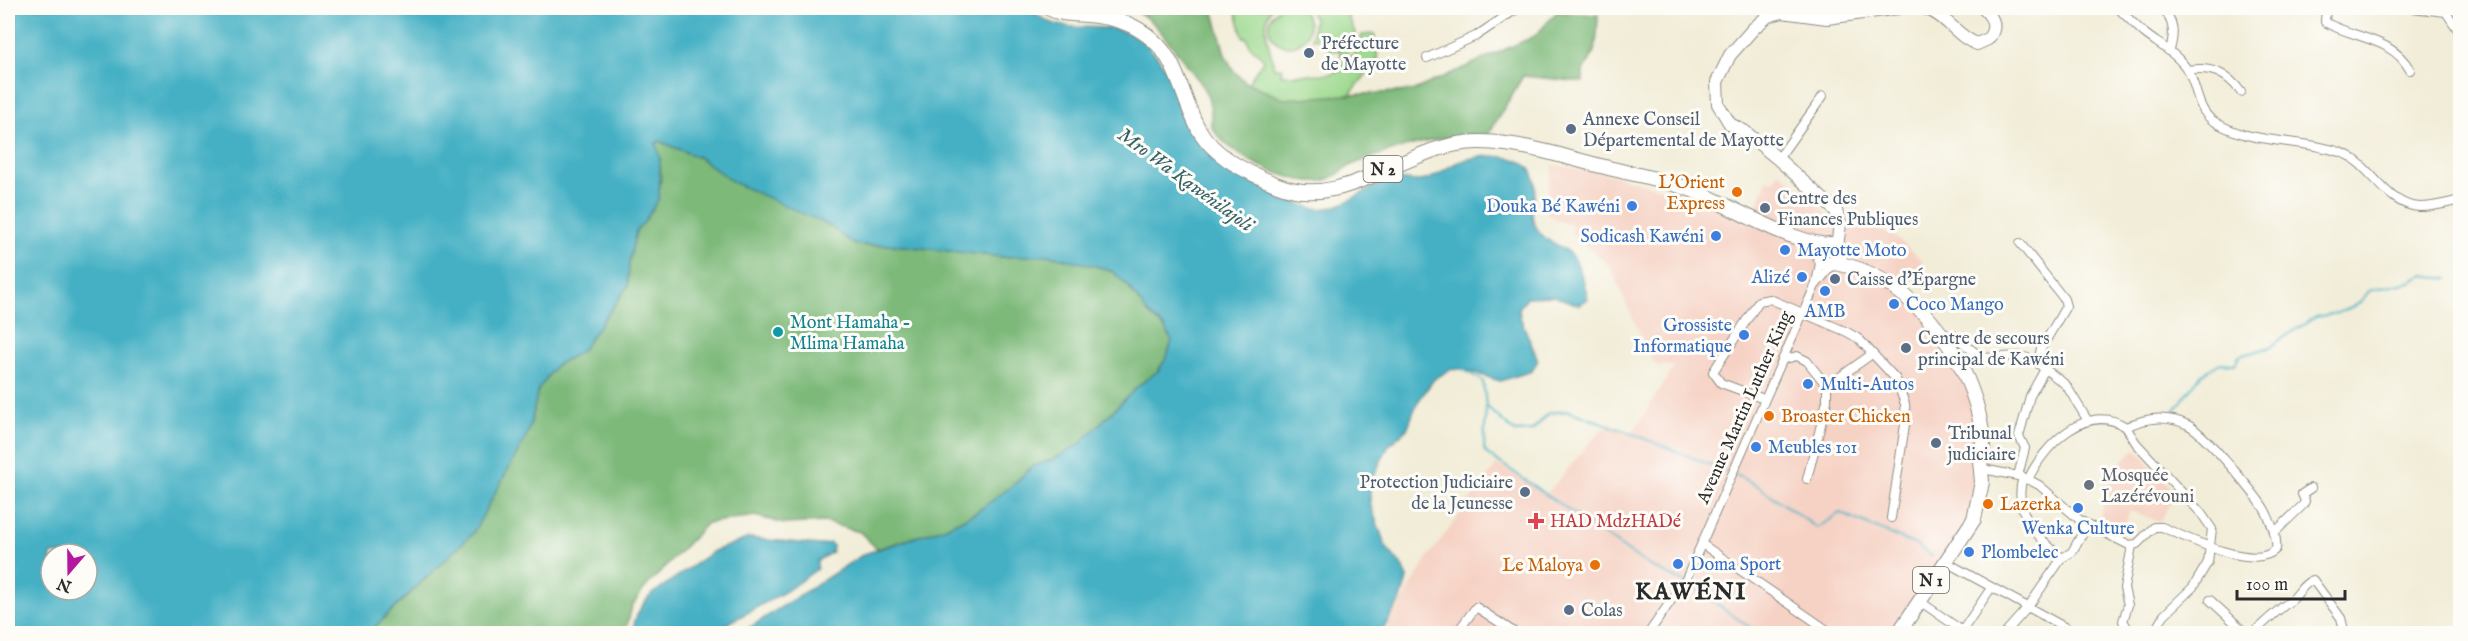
<svg xmlns="http://www.w3.org/2000/svg" width="2468" height="641" font-family="'IM FELL English',serif">
<rect width="100%" height="100%" fill="#fdfcf7"/>
<filter id="ink" filterUnits="userSpaceOnUse"><feTurbulence type="fractalNoise" baseFrequency=".0167" numOctaves="2"/><feDisplacementMap in="SourceGraphic" scale="12" xChannelSelector="R" yChannelSelector="G"/><feConvolveMatrix kernelMatrix="1 2 1 2 8 2 1 2 1" color-interpolation-filters="sRGB"/></filter>
<filter id="wash" filterUnits="userSpaceOnUse"><feTurbulence type="fractalNoise" baseFrequency=".008" numOctaves="4" result="noise"/><feDisplacementMap in="SourceGraphic" scale="24" xChannelSelector="R" yChannelSelector="G"/><feGaussianBlur stdDeviation="1.35" result="paint"/><feColorMatrix in="noise" values="0 0 0 0 0 0 0 0 0 0 0 0 0 0 0 0 0 1.4 0 .05"/><feComposite in="paint" operator="in"/></filter>
<g filter="url(#wash)">
<rect width="100%" height="100%" fill="#f2edd8"/>
<!-- built -->
<g fill="#f6d2c4">
<path d="M1553,165L1606,173L1661,188L1696,199L1750,223L1767,179L1774,181L1779,171L1831,216L1842,217L1894,236L1920,258L1925,266L1906,292L1964,357L1976,382L1984,420L1989,475L1984,495L1902,633L1383,634L1428,557L1497,464L1546,495L1602,428H1615L1632,434L1674,366H1658L1652,361L1609,265L1571,232L1572,225L1556,220L1547,213L1545,204Z"/>
<path d="M2136,449L2177,494L2159,522L2130,511L2120,537L2098,526L2111,470Z"/>
</g>
<!-- green -->
<g fill="#9cd98e" stroke="#64825c" stroke-width="1.5">
<circle cx="1289" cy="26" r="20"/>
<path d="M1235,8H1272C1259,24 1271,49 1274,68H1282L1281,75L1330,74L1340,70V64L1355,53L1362,35L1374,34L1378,59L1349,96L1283,99L1248,83L1264,59L1250,46L1246,37H1243Z"/>
<path d="M1307,8L1345,10L1356,35L1348,52L1341,57L1340,50L1329,51L1327,38L1312,39L1314,18Z"/>
</g>
<!-- forest -->
<g fill="#7db979" stroke="#547252" stroke-width="1.5">
<path d="M1129,8H1213L1225,55L1234,71L1245,82L1283,99L1412,91L1535,36L1557,12L1598,15C1597,36 1598,53 1583,70V82L1523,76L1488,135C1450,132 1390,150 1354,164C1342,169 1335,179 1322,181C1290,185 1224,154 1211,125C1214,94 1197,78 1179,55C1163,35 1154,18 1129,8Z"/>
<path d="M659,141L700,158L735,183L804,212L865,246L895,245L1003,257L1049,255L1100,267L1113,272L1127,285L1147,312L1168,332L1172,341L1167,357L1158,371L1138,386L1080,444L1054,459L1030,468L1012,486L975,513L944,528L877,549L860,532L825,522L785,524L755,516L707,523L644,589L632,606L627,626L622,633L368,634L473,533L530,427L538,390L555,366L581,351L628,286L629,262L636,230L652,210L661,180L660,158L656,146Z"/>
</g>
<!-- water -->
<g fill="#45b0c4" stroke="#386e78" stroke-width="1.5" fill-rule="evenodd">
<path d="M8,8H1030C1066,45 1103,11 1143,42C1173,66 1178,104 1195,136C1209,163 1284,201 1313,208C1341,214 1366,185 1393,180C1404,178 1414,183 1425,180C1438,177 1448,165 1461,161C1479,155 1517,152 1530,169C1543,187 1526,208 1535,226C1544,242 1557,243 1570,253C1578,259 1586,289 1588,299L1579,305L1554,296L1527,297L1519,308L1520,317L1538,360L1532,371L1500,381L1462,369H1451L1434,379L1417,403L1407,429L1389,445L1370,483V504L1386,547L1404,568L1407,579L1401,599L1381,633H741L864,554L944,528L975,513L1012,486L1033,466L1054,459L1080,444L1138,386L1158,371L1167,357L1172,341L1165,328L1147,312L1127,285L1113,272L1100,267L1049,255L1003,257L895,245H855L828,225L735,183L700,158L659,141L656,143L660,158L659,198L645,221L636,231L629,262L628,286L581,351L555,366L538,390L530,427L524,441L473,533L368,633H8ZM51,554H87V590H51Z"/>
<path d="M749,538L820,545L830,543L833,546L832,552L817,561V569L786,591L711,633H634C631,620 643,603 652,594L714,551Z"/>
</g>
<g fill="none" stroke-linecap="round" stroke-linejoin="round">
<!-- stream -->
<g stroke="#45b0c4" stroke-width="2">
<path d="M1461,368L1483,381L1486,406L1484,449L1486,453L1648,565L1690,585L1759,634"/>
<path d="M1486,406L1515,432L1532,431L1549,413L1568,411L1620,429L1731,473"/>
<path d="M2171,415L2202,374L2220,363L2235,364L2239,356L2268,348L2315,317L2338,313L2360,303L2369,291L2409,282L2424,275L2448,279"/>
<path d="M1736,475L1758,486L1817,528L1840,513L1916,545L1932,556"/>
</g>
</g>
</g>
<g filter="url(#ink)">
<g fill="none" stroke-linecap="round" stroke-linejoin="round">
<defs>
<g id="minor">
<path d="M2118,8C2126,16 2135,25 2144,33C2159,45 2178,54 2188,71C2197,86 2197,109 2212,120C2248,145 2300,138 2340,152C2371,162 2385,206 2420,207C2434,207 2447,203 2460,200"/>
<path d="M2163,8C2174,23 2175,32 2170,50"/>
<path d="M2326,8L2325,22C2354,39 2392,37 2410,70"/>
<path d="M2412,8L2446,12"/>
<path d="M2446,8V12L2460,33"/>
<path d="M1427,58L1476,36L1518,8"/>
<path d="M2188,70C2211,66 2227,73 2241,92"/>
<path d="M1778,159L1823,96"/>
<path d="M2020,243L2064,299L2066,306L2041,349L2037,363"/>
<path d="M1816,283L1821,258"/>
<path d="M1945,340L1953,335L1982,358L2020,356L2032,359L2066,385L2088,421"/>
<path d="M1782,360L1797,356L1807,361L1827,386V401L1807,479"/>
<path d="M1827,386L1872,354"/>
<path d="M1764,399L1721,383L1713,372L1759,301L1770,299L1847,332L1859,339L1896,379L1905,404L1906,418L1891,518"/>
<path d="M2126,427L2136,443L2201,513L2212,529L2208,562L2193,587L2164,615L2153,634"/>
<path d="M1983,469L2023,477L2039,485L2081,521L2129,545L2137,544L2154,527H2162C2185,537 2256,572 2276,549C2278,538 2271,523 2267,514C2260,498 2203,432 2188,425C2167,415 2147,417 2126,427"/>
<path d="M2018,476L2025,448L2019,436L2030,396L2045,369"/>
<path d="M2023,477C2012,512 2037,537 2062,558"/>
<path d="M2028,480C2043,446 2087,401 2126,427"/>
<path d="M2274,533L2303,505L2305,501L2302,494L2311,488"/>
<path d="M1702,544L1833,634"/>
<path d="M1944,561L2077,634"/>
<path d="M1918,600L1967,634"/>
<path d="M2210,600L2247,634"/>
<path d="M1456,634L1476,607L1517,634"/>
<path d="M1648,634L1686,579L1803,313L1815,286L1833,264"/>
<path d="M1960,634L1991,588"/>
<path d="M2004,634L2028,607L2062,558L2072,552L2087,525"/>
<path d="M2132,634L2123,621L2128,605L2124,588L2132,546"/>
<path d="M2252,634C2264,623 2275,612 2289,602C2299,596 2300,585 2313,580L2341,618L2345,634"/>
</g>
<g id="secondary">
<path d="M1925,8C1946,15 1957,37 1977,44L1988,39C1998,27 1993,17 1983,8"/>
<path d="M1837,247L1840,224L1836,211L1778,159L1744,131L1730,124L1718,104L1717,82L1730,55L1754,28L1768,16L1782,12L1827,18L1898,8"/>
</g>
<g id="primary">
<path d="M1048,8C1061,15 1073,14 1087,15C1113,17 1134,23 1153,40C1179,63 1182,99 1198,128C1214,157 1248,173 1278,185C1347,213 1410,140 1481,142C1524,143 1564,157 1605,167C1635,175 1668,180 1697,192C1734,208 1787,240 1826,245"/>
<circle cx="1830" cy="254" r="10"/>
<path d="M1836,263C1905,276 1957,340 1976,404C1981,422 1985,441 1982,459"/>
<path d="M1898,634L1974,519L1982,482L1979,450"/>
</g>
</defs>
<!-- minor casing -->
<use href="#minor" stroke="#8e8c82" stroke-width="10"/>
<!-- secondary casing -->
<use href="#secondary" stroke="#8e8c82" stroke-width="14"/>
<!-- primary casing -->
<use href="#primary" stroke="#8e8c82" stroke-width="16"/>
<!-- minor -->
<use href="#minor" stroke="#fff" stroke-width="8"/>
<!-- secondary -->
<use href="#secondary" stroke="#fff" stroke-width="12"/>
<!-- primary -->
<use href="#primary" stroke="#fff" stroke-width="14"/>
</g>
</g>
<!-- markers -->
<g fill="#5c6f8a" stroke="#fdfcf7" stroke-width="2">
<circle cx="1309" cy="53" r="6"/>
<circle cx="1571" cy="129" r="6"/>
<circle cx="1765" cy="208" r="6"/>
<circle cx="1835" cy="279" r="6"/>
<circle cx="1906" cy="348" r="6"/>
<circle cx="1936" cy="443" r="6"/>
<circle cx="1525" cy="492" r="6"/>
<circle cx="1569" cy="610" r="6"/>
</g>
<g fill="#e8710a" stroke="#fdfcf7" stroke-width="2">
<circle cx="1737" cy="192" r="6"/>
<circle cx="1769" cy="416" r="6"/>
<circle cx="1988" cy="504" r="6"/>
<circle cx="1595" cy="565" r="6"/>
</g>
<g fill="#3f7fe0" stroke="#fdfcf7" stroke-width="2">
<circle cx="1632" cy="206" r="6"/>
<circle cx="1716" cy="236" r="6"/>
<circle cx="1785" cy="250" r="6"/>
<circle cx="1802" cy="277" r="6"/>
<circle cx="1825" cy="291" r="6"/>
<circle cx="1894" cy="304" r="6"/>
<circle cx="1744" cy="335" r="6"/>
<circle cx="1808" cy="384" r="6"/>
<circle cx="1756" cy="447" r="6"/>
<circle cx="2078" cy="508" r="6"/>
<circle cx="1969" cy="552" r="6"/>
<circle cx="1678" cy="564" r="6"/>
</g>
<circle fill="#0f9aa8" stroke="#fdfcf7" stroke-width="2" cx="778" cy="332" r="6"/>
<circle fill="#6b7280" stroke="#fdfcf7" stroke-width="2" cx="2089" cy="485" r="6"/>
<path fill="#e0444e" stroke="#fdfcf7" stroke-width="2" d="M1533 512h6v6h6v6h-6v6h-6v-6h-6v-6h6z"/>
<g text-anchor="middle" stroke-width="6" stroke-linejoin="round" paint-order="stroke">
<!-- shield labels -->
<g fill="#fdfcf7" stroke="#6a6a68" stroke-width="1.5">
<rect x="1363.5" y="156" width="39" height="26" rx="4.5"/>
<rect x="1913" y="567" width="36" height="26" rx="4.5"/>
</g>
<g font-size="16" font-weight="bold" fill="#2b2b2b">
<text x="1383" y="175">N 2</text>
<text x="1931" y="586">N 1</text>
</g>
<!-- service labels -->
<g font-size="18" fill="#4e5e75" stroke="#fdfcf7" text-anchor="start">
<text x="1321" y="49">Préfecture<tspan x="1321" dy="21">de Mayotte</tspan></text>
<text x="1583" y="125">Annexe Conseil<tspan x="1583" dy="21">Départemental de Mayotte</tspan></text>
<text x="1777" y="204">Centre des<tspan x="1777" dy="21">Finances Publiques</tspan></text>
<text x="1847" y="285">Caisse d'Épargne</text>
<text x="1918" y="344">Centre de secours<tspan x="1918" dy="21">principal de Kawéni</tspan></text>
<text x="1948" y="439">Tribunal<tspan x="1948" dy="21">judiciaire</tspan></text>
<text x="1513" y="488" text-anchor="end">Protection Judiciaire<tspan x="1513" dy="21">de la Jeunesse</tspan></text>
<text x="1581" y="616">Colas</text>
</g>
<!-- food labels -->
<g font-size="18" fill="#c56008" stroke="#fdfcf7" text-anchor="end">
<text x="1725" y="188">L'Orient<tspan x="1725" dy="21">Express</tspan></text>
<text x="1781" y="422" text-anchor="start">Broaster Chicken</text>
<text x="2000" y="510" text-anchor="start">Lazerka</text>
<text x="1583" y="571">Le Maloya</text>
</g>
<!-- shop labels -->
<g font-size="18" fill="#366cbe" stroke="#fdfcf7" text-anchor="start">
<text x="1620" y="212" text-anchor="end">Douka Bé Kawéni</text>
<text x="1704" y="242" text-anchor="end">Sodicash Kawéni</text>
<text x="1797" y="256">Mayotte Moto</text>
<text x="1790" y="283" text-anchor="end">Alizé</text>
<text x="1906" y="310">Coco Mango</text>
<text x="1825" y="317" text-anchor="middle">AMB</text>
<text x="1732" y="331" text-anchor="end">Grossiste<tspan x="1732" dy="21">Informatique</tspan></text>
<text x="1820" y="390">Multi-Autos</text>
<text x="1768" y="453">Meubles 101</text>
<text x="2078" y="534" text-anchor="middle">Wenka Culture</text>
<text x="1981" y="558">Plombelec</text>
<text x="1690" y="570">Doma Sport</text>
</g>
<!-- culture labels -->
<g font-size="18" fill="#0d838f" stroke="#fdfcf7" text-anchor="start">
<text x="790" y="328">Mont Hamaha -<tspan x="790" dy="21">Mlima Hamaha</tspan></text>
</g>
<!-- street labels -->
<g font-size="18" fill="#2b2b2b" stroke="#fdfcf7">
<text transform="translate(1744 407) rotate(-66)" y="6">Avenue Martin Luther King</text>
</g>
<!-- worship labels -->
<g font-size="18" fill="#5b616d" stroke="#fdfcf7" text-anchor="start">
<text x="2101" y="481">Mosquée<tspan x="2101" dy="21">Lazérévouni</tspan></text>
</g>
<!-- health labels -->
<g font-size="18" fill="#be3a42" stroke="#fdfcf7" text-anchor="start">
<text x="1550" y="527">HAD MdzHADé</text>
</g>
<!-- water labels -->
<g font-size="20" font-style="italic" fill="#356068" stroke="#fdfcf7">
<text transform="translate(1186 179) rotate(36)" y="7">Mro Wa Kawénilajoli</text>
</g>
<!-- district labels -->
<g font-size="24" font-weight="bold" letter-spacing="1.5" fill="#2b2b2b" stroke="#fdfcf7">
<text x="1691" y="599">KAWÉNI</text>
</g>
</g>
<!-- margin -->
<rect width="2468" height="641" fill="none" stroke="#fdfcf7" stroke-width="30"/>
<!-- north arrow -->
<g transform="translate(69 572) rotate(200)"><circle r="28" fill="#fdfcf7" stroke="#a9a8a5" stroke-width="1.5"/>
<path d="M0-4.5L10 22L0 15L-10 22Z" fill="#b5179e"/>
<text y="-9" font-size="16" font-weight="bold" text-anchor="middle" fill="#2b2b2b">N</text>
</g>
<!-- scale -->
<path d="M2237 590v9h108v-9" fill="none" stroke="#2b2b2b" stroke-width="3"/>
<text x="2246" y="590" font-size="18" fill="#2b2b2b" stroke="#fdfcf7" stroke-width="4.5" paint-order="stroke">100 m</text>
</svg>
